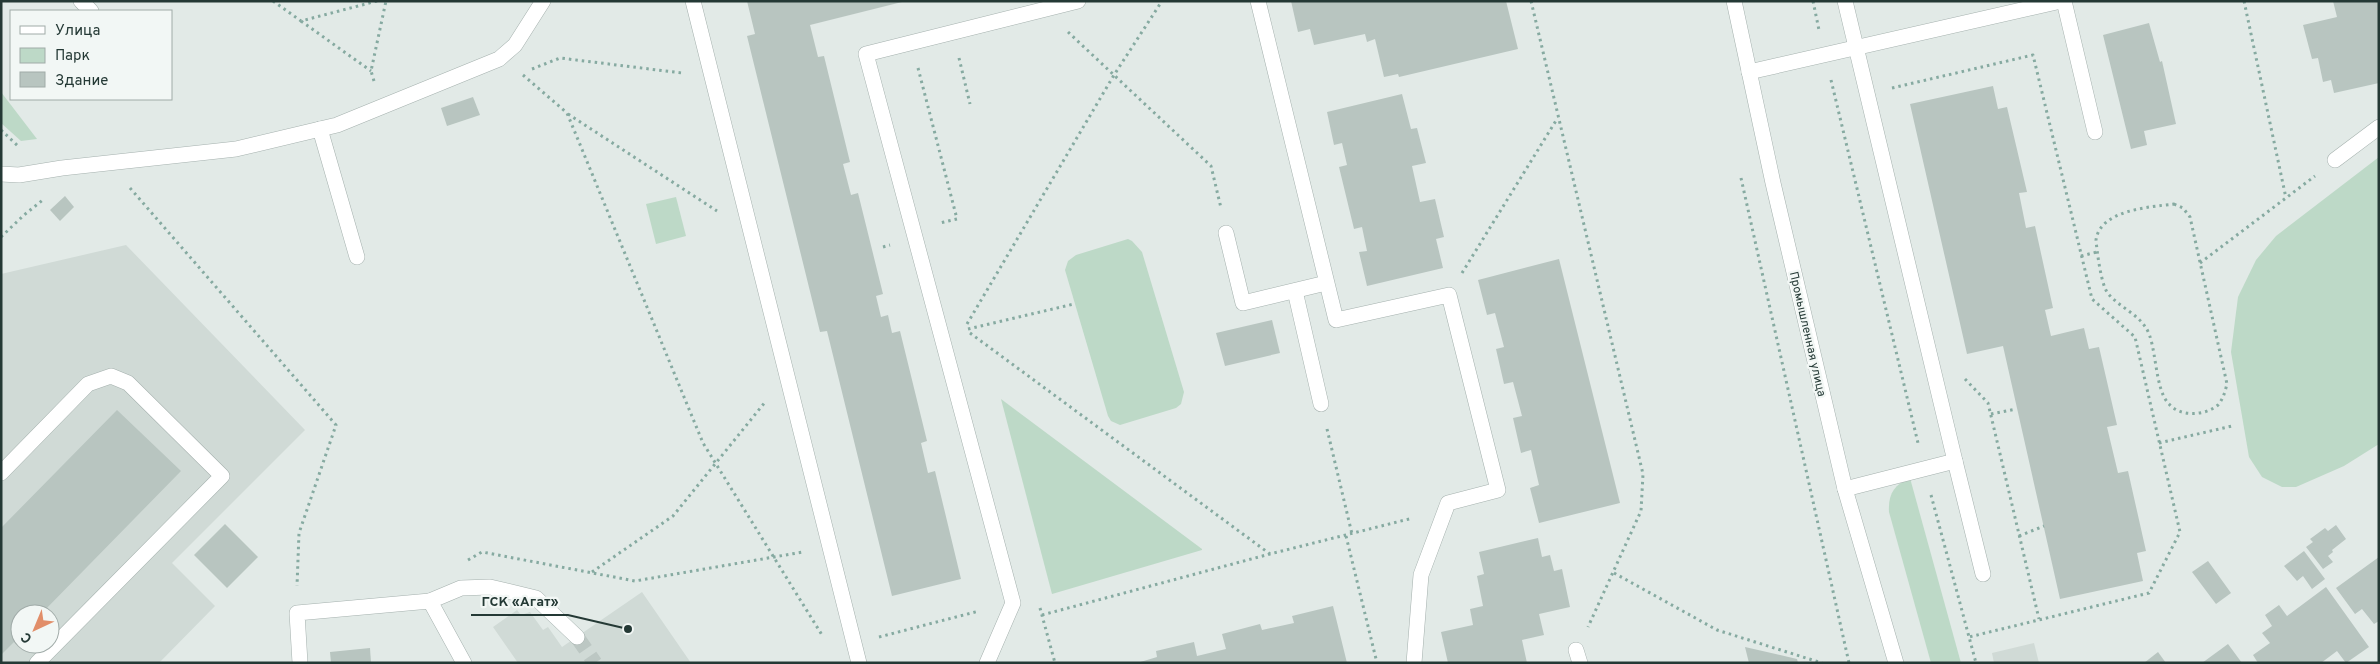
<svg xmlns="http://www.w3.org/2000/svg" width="2380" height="664" font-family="Overpass,sans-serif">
<rect width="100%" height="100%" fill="#e2eae7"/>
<!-- built -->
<g fill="#d0dad6" fill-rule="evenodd">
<path d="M126,245L305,430L172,563L215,606L159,663H1V274ZM20,614H50V644H20Z"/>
<path d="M642,592L691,663H518L493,627L517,610L521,615L530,612L543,630L548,627L562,647Z"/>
<path d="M2034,643L2039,663H1994L1992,653Z"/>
</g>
<!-- green -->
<g fill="#bdd9c7">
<path d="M1,92L37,139L21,141L1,123Z"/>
<path d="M2379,157V444L2344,466L2296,487H2282L2262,477L2249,457L2231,352L2238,297L2256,260L2276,236Z"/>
<path d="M676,197L686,236L656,244L646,204Z"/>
<path d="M1128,239L1132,241L1142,252L1184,392L1181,404L1176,408L1120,425L1111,421L1108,416L1065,270L1068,261L1076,255Z"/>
<path d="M1001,399L1202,549V550L1052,594Z"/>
<path d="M1910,478L1961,663H1931L1889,512C1888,494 1894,485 1910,478Z"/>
</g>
<!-- building -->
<g fill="#b8c5c0">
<path d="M747,1H906L810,25L818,57L824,56L850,162L843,164L851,195L858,193L883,294L876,296L881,317L888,315L892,333L900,331L927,441L921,443L928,473L935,471L961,579L892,596L827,331L820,332L784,186L747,36L755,34Z"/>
<path d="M1291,1H1506L1518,49L1399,77L1398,74L1384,77L1375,39L1367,42L1365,34L1314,45L1310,29L1298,32Z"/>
<path d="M2333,1H2379V83L2334,93L2331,80L2323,82L2318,58L2312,59L2303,25L2337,17Z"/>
<path d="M2149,23L2160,62L2162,61L2176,124L2144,131L2147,145L2131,149L2103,35Z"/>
<path d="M1993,86L1998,109L2007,107L2027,192L2019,193L2026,228L2035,226L2053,308L2045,310L2051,336L2084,328L2089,349L2099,347L2117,425L2107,427L2118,473L2128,471L2146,551L2137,553L2143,581L2060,599L2003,346L1967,354L1910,104Z"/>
<path d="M1402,94L1411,129L1417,128L1426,163L1412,166L1420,202L1435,199L1444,237L1436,239L1443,268L1367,286L1359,252L1367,251L1362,227L1354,229L1339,167L1347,165L1342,143L1334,145L1327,112Z"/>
<path d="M473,97L480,115L447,126L441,108Z"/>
<path d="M65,196L74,207L60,221L50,210Z"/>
<path d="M1559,259L1620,503L1539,523L1530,488L1539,485L1531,450L1521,453L1513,418L1522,416L1513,382L1504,384L1496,349L1504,347L1495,313L1487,315L1478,280Z"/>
<path d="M1272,320L1280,353L1225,366L1216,333Z"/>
<path d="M117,410L181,471L41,614H20V636L1,655V528Z"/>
<path d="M225,524L258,557L227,588L194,555Z"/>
<path d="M2336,525L2346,539L2332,550L2333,552L2328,556L2333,562L2323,569L2306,547L2313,542L2310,539L2325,528L2328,531Z"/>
<path d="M1538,538L1542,557L1550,555L1554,571L1562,569L1570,607L1539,614L1544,635L1522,640L1527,663H1448L1441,632L1473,625L1470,609L1483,606L1477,576L1484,574L1479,552Z"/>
<path d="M2304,551L2325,579L2312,589L2303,576L2297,581L2284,566Z"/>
<path d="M2379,557V621L2374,624L2362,609L2355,614L2336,588Z"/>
<path d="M2208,561L2231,593L2216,604L2192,572Z"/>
<path d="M2326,587L2369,647L2346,663L2337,651L2321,663H2258L2253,655L2270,643L2262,633L2272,626L2265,615L2279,605L2287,616Z"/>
<path d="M1333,606L1347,663H1137L1157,657L1156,651L1194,642L1197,656L1226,649L1222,634L1260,624L1262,630L1294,623L1292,616Z"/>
<path d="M2228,644L2242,663H2202Z"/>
<path d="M1745,647L1797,659L1798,663H1749Z"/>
<path d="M370,648L371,663H331L330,652Z"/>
<path d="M2158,652L2166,663H2144Z"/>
</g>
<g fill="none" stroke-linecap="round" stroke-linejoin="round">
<!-- minor-tunnel -->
<path stroke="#bcc7c3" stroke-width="15" stroke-dasharray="15 8" stroke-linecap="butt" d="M577,637L595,663"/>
<defs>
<g id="minor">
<path d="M81,1L91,11"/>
<path d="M693,1L859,663"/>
<path d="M1258,1L1336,320L1449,295L1498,490L1448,503L1421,575L1414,663"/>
<path d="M1734,1L1773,183L1845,489L1896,663"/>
<path d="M2064,1L2095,132"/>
<path d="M1749,72L2061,1"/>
<path d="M320,129L357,257"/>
<path d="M2335,160L2379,127"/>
<path d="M1,174L19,175L62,168L236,149L337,125L499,59L515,45L543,1"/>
<path d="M1226,233L1243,303L1326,283"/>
<path d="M1295,291L1321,404"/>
<path d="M1955,461L1983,574"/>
<path d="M1,473L88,384L111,376L128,383L222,476L37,663"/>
<path d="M1845,489L1955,461L1845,1"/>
<path d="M1576,650L1580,663"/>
<path d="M300,663L297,613L430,601"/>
<path d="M464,663L430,601L461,588L490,587L536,598L577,637"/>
<path d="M987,663L1013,603L866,54L1078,1"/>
</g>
</defs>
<!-- minor casing -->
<use href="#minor" stroke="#a5b1ae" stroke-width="16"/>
<!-- path -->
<g stroke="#86aaa1" stroke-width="3" stroke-dasharray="2.5 4" stroke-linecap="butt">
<path d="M273,1L301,21L377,1"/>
<path d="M1531,1L1643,474L1641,511L1588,627"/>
<path d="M1813,1L1819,30"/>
<path d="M2244,1L2286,198"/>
<path d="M301,21L371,71"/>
<path d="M1068,32L1211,166L1221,208"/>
<path d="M959,58L970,104"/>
<path d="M918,68L957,219L940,223"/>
<path d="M532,69L560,58L682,73"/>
<path d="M523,75L567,113L703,443L822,635"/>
<path d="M1831,80L1918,443"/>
<path d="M374,81L371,71L386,1"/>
<path d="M1892,88L2033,55L2092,299L2135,337L2180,532L2149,593L1969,637"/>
<path d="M568,114L717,211"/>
<path d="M1,130L19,147"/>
<path d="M1741,178L1849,663"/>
<path d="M130,188L336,425L299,533L297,586"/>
<path d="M2174,204L2183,208L2190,217L2227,384C2225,392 2223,399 2218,405C2205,416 2180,417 2169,404C2154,389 2157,344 2146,328C2137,313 2117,306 2107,292C2101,283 2097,252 2096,240C2100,210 2149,207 2174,204Z"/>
<path d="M1,237L24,215L44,199"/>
<path d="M883,247L890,245"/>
<path d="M2081,256L2097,252"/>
<path d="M2200,263L2315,176"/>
<path d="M1462,273L1557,119"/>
<path d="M967,324L1114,75L1162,1"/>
<path d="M968,329L1074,304"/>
<path d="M970,333L1270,554"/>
<path d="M1965,379L1988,403L2039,619"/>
<path d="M1991,414L2016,409"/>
<path d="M1327,429L1352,534"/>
<path d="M2159,443L2232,426"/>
<path d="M1931,495L1976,663"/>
<path d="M1346,536L1377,663"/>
<path d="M2019,536L2044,526"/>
<path d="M468,560L482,552L635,581L803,552"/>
<path d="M592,572L673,516L766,401"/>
<path d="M1614,573L1717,630L1822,663"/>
<path d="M1040,608L1055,663"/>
<path d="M1042,615L1270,554L1413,518"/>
<path d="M879,637L979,611"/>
</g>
<!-- minor -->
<use href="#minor" stroke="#fff" stroke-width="15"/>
</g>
<g text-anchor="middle" stroke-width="4.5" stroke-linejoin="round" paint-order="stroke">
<!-- street labels -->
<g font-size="12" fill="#243935" stroke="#f2f7f5">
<text transform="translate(1808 334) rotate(77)" y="4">Промышленная улица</text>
</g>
</g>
<!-- callouts -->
<path fill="none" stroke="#243935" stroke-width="2" d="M628 629L568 615H471"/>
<circle fill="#243935" stroke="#f2f7f5" stroke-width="2" cx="628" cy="629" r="5"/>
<g font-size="14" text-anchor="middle" font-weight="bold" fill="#243935" stroke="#f2f7f5" stroke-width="4.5" stroke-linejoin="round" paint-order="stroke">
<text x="520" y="606">ГСК «Агат»</text>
</g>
<!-- border -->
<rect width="2380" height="664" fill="none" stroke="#243935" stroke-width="5"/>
<!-- legend -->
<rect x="10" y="10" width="162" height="90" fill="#f2f7f5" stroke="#a0aba8"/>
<rect x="20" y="26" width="25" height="8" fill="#ffffff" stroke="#a0aba8"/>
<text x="55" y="35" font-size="15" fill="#243935">Улица</text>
<rect x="20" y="48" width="25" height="15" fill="#bdd9c7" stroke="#a0aba8"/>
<text x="55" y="60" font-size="15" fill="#243935">Парк</text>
<rect x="20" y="72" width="25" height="15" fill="#b8c5c0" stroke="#a0aba8"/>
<text x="55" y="85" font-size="15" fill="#243935">Здание</text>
<!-- north arrow -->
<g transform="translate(35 629) rotate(224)"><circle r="24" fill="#f2f7f5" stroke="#a0aba8"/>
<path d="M0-4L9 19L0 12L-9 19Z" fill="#e18e69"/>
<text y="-8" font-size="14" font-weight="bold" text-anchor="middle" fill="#243935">С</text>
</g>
</svg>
